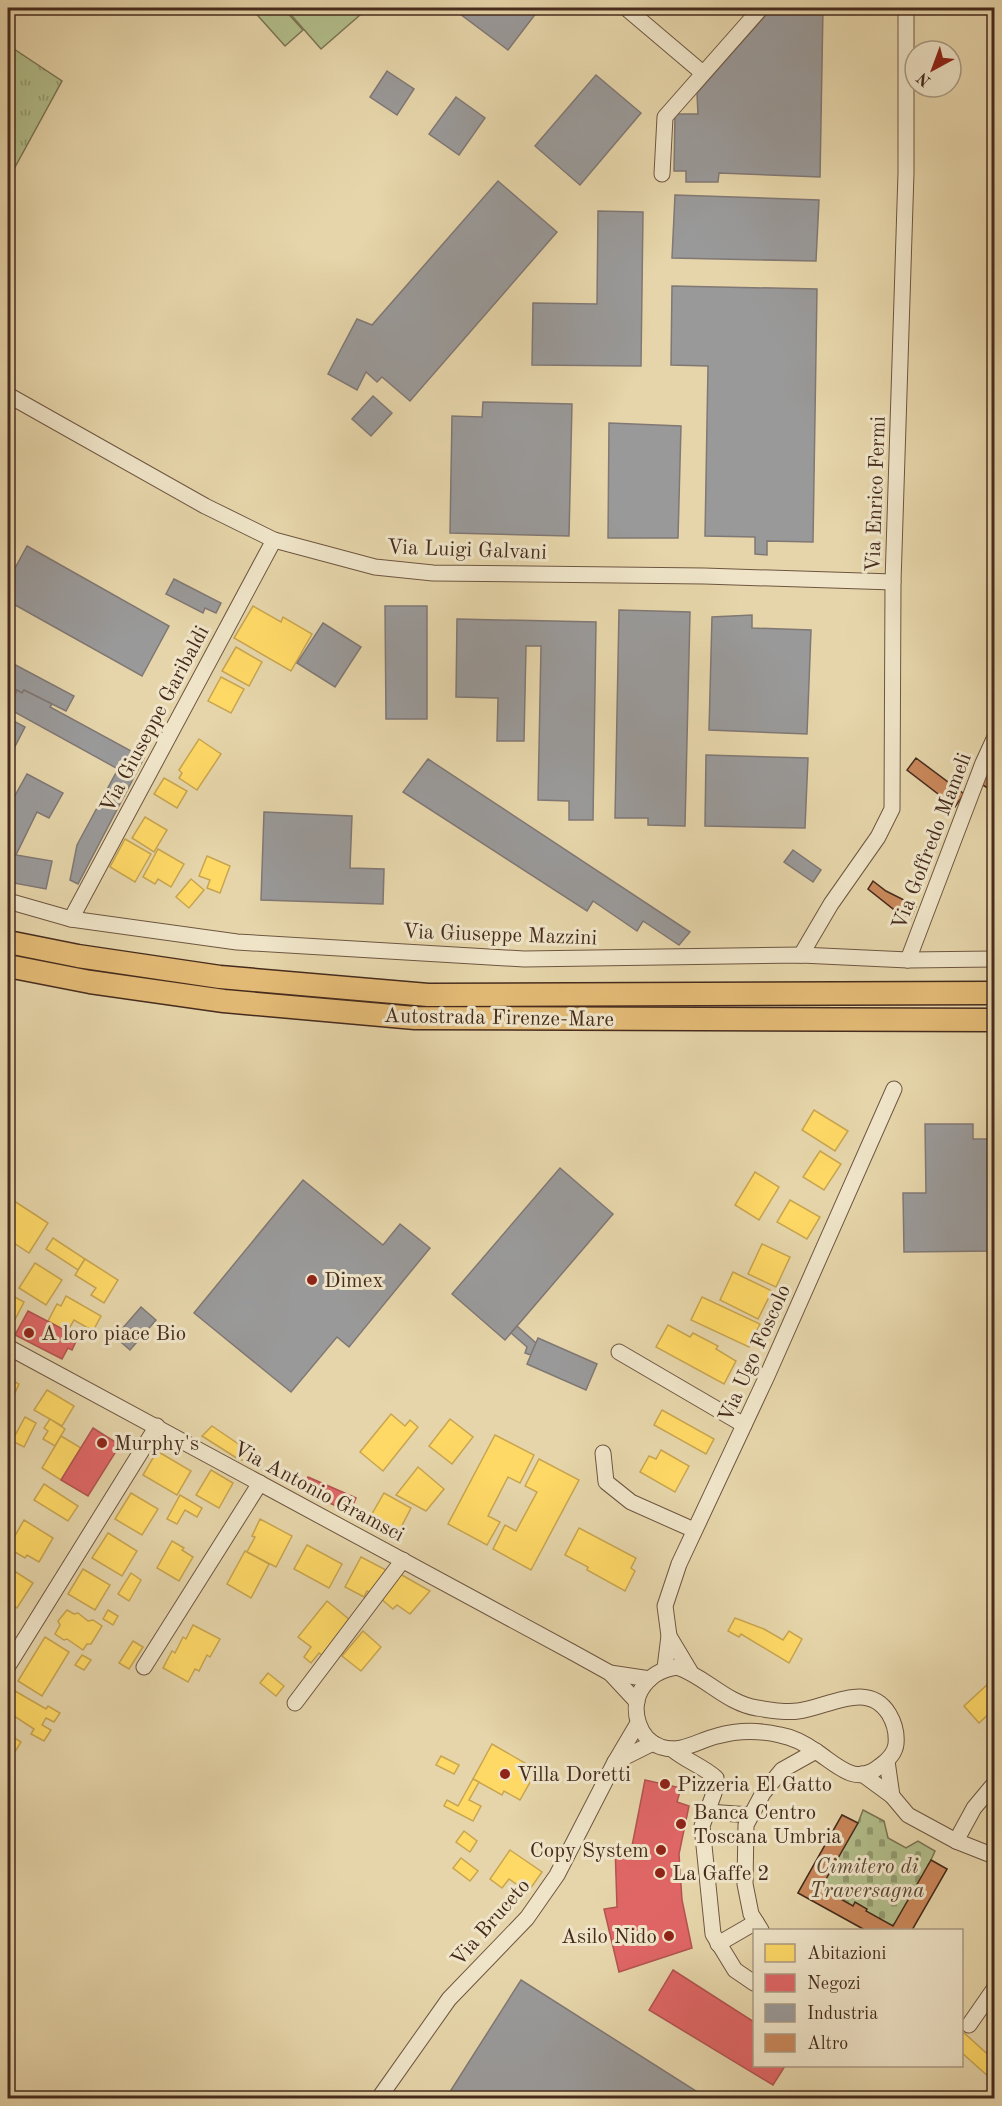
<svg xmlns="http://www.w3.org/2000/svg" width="1002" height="2106" font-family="'Old Standard TT',serif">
<defs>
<pattern id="grass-tufts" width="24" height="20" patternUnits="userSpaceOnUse" patternTransform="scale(1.5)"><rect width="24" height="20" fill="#b2be8b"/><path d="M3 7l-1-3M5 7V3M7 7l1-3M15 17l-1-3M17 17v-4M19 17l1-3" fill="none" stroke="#939b71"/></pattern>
<pattern id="cemetery-stones" width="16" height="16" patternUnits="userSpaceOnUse" patternTransform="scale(1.5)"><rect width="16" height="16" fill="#b2be8b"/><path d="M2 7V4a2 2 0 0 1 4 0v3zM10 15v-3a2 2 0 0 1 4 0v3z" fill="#939b71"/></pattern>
</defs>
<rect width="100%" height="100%" fill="#e6d5aa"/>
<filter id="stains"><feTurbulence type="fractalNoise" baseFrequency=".00333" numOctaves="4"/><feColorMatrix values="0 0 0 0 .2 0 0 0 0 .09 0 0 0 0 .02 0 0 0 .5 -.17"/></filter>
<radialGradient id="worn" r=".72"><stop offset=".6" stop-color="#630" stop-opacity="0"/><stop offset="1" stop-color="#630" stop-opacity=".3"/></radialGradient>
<!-- grass -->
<path fill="url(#grass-tufts)" stroke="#7c7454" stroke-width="1.5" d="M8,45L62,81L8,180Z"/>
<!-- cemetery -->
<path fill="url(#cemetery-stones)" stroke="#7c7454" stroke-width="1.5" d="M863,1810L884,1821L888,1838L906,1848L918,1841L935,1851L931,1860L947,1869L912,1930H865L798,1893L842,1815L858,1823Z"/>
<!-- pitch -->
<g fill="#b2be8b" stroke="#7c7454" stroke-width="1.5">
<path d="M251,8H283L303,30L285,46Z"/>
<path d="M285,8H368L321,49Z"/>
</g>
<!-- homes -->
<g fill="#ffd966" stroke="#c8a550" stroke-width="1.5">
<path d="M253,606L281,622L283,617L312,634L291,671L234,638Z"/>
<path d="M236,647L262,662L249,686L222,671Z"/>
<path d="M221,677L244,689L231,713L208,701Z"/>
<path d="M199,739L221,754L197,790L179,778L182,773L179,770Z"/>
<path d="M164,778L187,791L177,808L154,794Z"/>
<path d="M145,817L167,830L154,852L132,838Z"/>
<path d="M125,839L151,854L135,882L110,867Z"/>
<path d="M158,849L184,864L171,887L158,879L155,884L143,877Z"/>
<path d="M207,856L230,866L220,893L207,888L210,880L199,876Z"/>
<path d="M191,879L204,890L189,908L176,897Z"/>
<path d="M814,1110L848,1131L835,1151L802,1130Z"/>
<path d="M820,1151L841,1164L824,1190L803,1177Z"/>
<path d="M755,1172L779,1187L759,1220L735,1205Z"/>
<path d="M8,1197L48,1223L29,1253L8,1239V1228L10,1224L8,1222Z"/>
<path d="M790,1200L820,1217L807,1239L777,1222Z"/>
<path d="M53,1238L85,1259L78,1270L46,1249Z"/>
<path d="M762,1244L790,1257L776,1287L748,1274Z"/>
<path d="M85,1259L118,1280L104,1303L91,1295L96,1288L75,1275Z"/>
<path d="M35,1263L62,1280L46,1305L19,1288Z"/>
<path d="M733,1272L772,1291L758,1319L720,1300Z"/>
<path d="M11,1295L24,1302L10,1329L8,1328V1302Z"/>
<path d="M66,1296L101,1316L93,1331L74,1320L67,1332L48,1321L57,1304L61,1306Z"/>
<path d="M702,1297L760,1324L749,1347L691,1320Z"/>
<path d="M668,1325L690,1337L693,1333L718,1346L716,1349L736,1361L724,1384L656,1347Z"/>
<path d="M8,1378L19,1384L8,1408Z"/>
<path d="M47,1390L74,1406L62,1426L34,1410Z"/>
<path d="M662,1410L714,1439L706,1454L654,1425Z"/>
<path d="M391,1414L405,1426L410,1420L418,1427L383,1471L360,1452Z"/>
<path d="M25,1417L36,1423L24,1447L12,1441Z"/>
<path d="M50,1419L65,1429L55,1446L43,1439L48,1431L44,1428Z"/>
<path d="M450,1419L473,1437L452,1464L429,1446Z"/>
<path d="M212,1426L253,1454L247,1462L235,1457L202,1436Z"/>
<path d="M495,1435L534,1455L520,1483L508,1477L488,1516L500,1522L487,1545L448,1524Z"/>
<path d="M61,1436L81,1448L61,1480L42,1468Z"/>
<path d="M661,1450L689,1466L675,1492L640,1472L649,1456L656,1459Z"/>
<path d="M157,1451L191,1471L177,1495L143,1475Z"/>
<path d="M539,1459L579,1480L531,1570L493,1549L505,1525L516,1531L537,1492L525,1486Z"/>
<path d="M418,1467L444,1489L426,1511L396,1495Z"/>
<path d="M211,1470L233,1483L219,1508L196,1495Z"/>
<path d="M44,1484L78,1506L68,1521L34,1500Z"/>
<path d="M131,1493L158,1509L142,1535L115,1519Z"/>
<path d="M384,1493L411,1508L397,1535L369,1519Z"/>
<path d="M180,1495L202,1508L197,1517L185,1510L177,1524L167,1519Z"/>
<path d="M260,1519L292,1536L276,1567L247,1552L255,1537L252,1536Z"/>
<path d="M24,1520L53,1538L39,1562L27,1555L25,1558L8,1548Z"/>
<path d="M579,1528L636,1558L631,1568L635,1571L625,1591L587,1570L588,1567L565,1555Z"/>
<path d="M108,1533L137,1551L122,1576L92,1558Z"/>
<path d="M172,1541L184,1548L182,1550L193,1557L179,1581L157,1568Z"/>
<path d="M307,1545L342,1564L329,1588L294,1569Z"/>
<path d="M245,1551L269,1564L251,1598L227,1584Z"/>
<path d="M361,1557L386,1570L373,1594L367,1591L364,1597L345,1587Z"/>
<path d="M8,1567L33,1583L17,1608L8,1603Z"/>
<path d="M83,1569L110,1585L95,1610L68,1594Z"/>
<path d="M131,1573L141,1580L129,1601L118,1594Z"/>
<path d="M400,1574L430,1591L410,1614L397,1605L393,1609L380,1598Z"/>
<path d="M327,1601L350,1620L322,1655L319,1653L311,1663L304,1657L311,1647L298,1637Z"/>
<path d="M67,1610L74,1614L78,1613L88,1621L93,1620L102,1626L91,1644H87L83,1650L67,1639L64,1640L55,1634L60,1625L58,1621Z"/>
<path d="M108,1610L118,1616L113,1625L103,1619Z"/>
<path d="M735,1618L764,1629L783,1640L789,1631L802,1639L789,1663L741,1634L739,1637L728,1631Z"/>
<path d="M193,1625L220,1639L210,1657L207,1655L199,1671L195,1669L188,1682L163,1668L172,1651L175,1653L183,1637L186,1639Z"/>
<path d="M363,1631L381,1647L361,1671L342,1656Z"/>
<path d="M45,1637L69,1652L42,1696L18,1681Z"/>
<path d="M133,1641L143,1647L129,1669L119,1663Z"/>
<path d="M82,1655L91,1660L84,1670L75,1665Z"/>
<path d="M268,1673L284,1686L276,1696L260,1683Z"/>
<path d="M990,1682L994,1687V1709L979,1723L964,1706Z"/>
<path d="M15,1691L46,1709L48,1706L60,1713L54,1722L46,1718L42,1725L51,1730L44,1741L31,1734L34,1729L8,1712V1704Z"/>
<path d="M8,1734L21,1742L8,1763Z"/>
<path d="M492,1744L537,1770L520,1800L504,1791L502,1795L473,1779Z"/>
<path d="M441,1756L459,1765L454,1774L436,1765Z"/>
<path d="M473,1779L479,1782L469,1800L481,1806L473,1821L444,1806L447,1800L458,1806Z"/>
<path d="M464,1831L477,1841L470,1852L456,1842Z"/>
<path d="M510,1850L542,1872L528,1892L509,1879L502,1888L490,1879Z"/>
<path d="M461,1858L478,1871L470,1881L453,1868Z"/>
<path d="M962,2031L994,2060V2073L990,2078L962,2053Z"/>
</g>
<!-- shops -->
<g fill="#e06666" stroke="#b25450" stroke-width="1.5">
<path d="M28,1311L78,1337L72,1350L68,1348L62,1359L15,1335Z"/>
<path d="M93,1428L120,1445L88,1496L61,1480Z"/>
<path d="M308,1477L356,1498L350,1512L302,1491Z"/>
<path d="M645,1780L681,1788L677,1802L689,1806L679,1854L682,1900L692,1948L619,1972L604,1909L617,1907L615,1846H632Z"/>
<path d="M673,1970L754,2022V2066H785L773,2085L649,2010Z"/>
</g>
<!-- industry -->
<g fill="#999" stroke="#807874" stroke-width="1.5">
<path d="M452,8H540L508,50Z"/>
<path d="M772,8H823L820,177L719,173L718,182H686V171H674L675,114H698L697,93Z"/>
<path d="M387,71L414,89L397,115L370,97Z"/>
<path d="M596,75L641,113L580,185L535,146Z"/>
<path d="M456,97L485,118L459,155L429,134Z"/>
<path d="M498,181L557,232L410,401L382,377L377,382L366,372L357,390L328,374L357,319L372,325Z"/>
<path d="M675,195L819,200L816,261L672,258Z"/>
<path d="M598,211L643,212L641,366L532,365L533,303L597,304Z"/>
<path d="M672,286L817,289L813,542L767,541V555L755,554V537L705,536L708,366L671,365Z"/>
<path d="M373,396L392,413L371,436L352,419Z"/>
<path d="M483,402L572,404L569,536L450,533L452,416L482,417Z"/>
<path d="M609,423L681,426L678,538H608Z"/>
<path d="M27,546L169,626L142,676L8,601V581Z"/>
<path d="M174,579L221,603L216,613L205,608L203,613L166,594Z"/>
<path d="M385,606H427V719H386Z"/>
<path d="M619,610L690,612L685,826L648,825V818H615Z"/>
<path d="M752,615V628L811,630L807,734L709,730L712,617Z"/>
<path d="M457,619L596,622L593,820H569V801L538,800L541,646H526L524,741H497L498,698L456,697Z"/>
<path d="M323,623L361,647L335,687L297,663Z"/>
<path d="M8,661L74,696L66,711L24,690L22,693L8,686L10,677L8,676Z"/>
<path d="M17,690L22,693L24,690L52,704L50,707L144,758L78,884L70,880L77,845L118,769L9,709Z"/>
<path d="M8,718L25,727L8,760Z"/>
<path d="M706,755L808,758L805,828L705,826Z"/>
<path d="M428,759L690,932L679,945L643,921L637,931L593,901L587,911L403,792Z"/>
<path d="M27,774L63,793L49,818L37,812L16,855L52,861L46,889L8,882V808Z"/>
<path d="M264,812L352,816L350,868L384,869L383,904L261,900Z"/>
<path d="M793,850L821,870L813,882L784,862Z"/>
<path d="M925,1124H973V1139H994V1251L904,1252L903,1193H926Z"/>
<path d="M560,1168L613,1214L505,1340L452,1294Z"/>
<path d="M303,1180L383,1245L400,1224L430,1248L349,1347L337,1337L291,1392L194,1313Z"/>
<path d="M141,1307L156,1320L130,1350L115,1337Z"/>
<path d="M517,1326L536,1343L531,1355L525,1353L527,1347L511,1333Z"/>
<path d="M538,1338L597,1364L586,1390L527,1364Z"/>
<path d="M521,1980L707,2098H446Z"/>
</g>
<!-- building -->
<g fill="#ca885b" stroke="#462b1d" stroke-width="1.5">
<path d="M916,758L964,794L955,807L907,770Z"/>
<path d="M993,761L994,762V792L981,784Z"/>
<path d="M873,881L886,891L916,906L911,918L897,912L868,889Z"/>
<path d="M842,1815L858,1823L821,1888L853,1906L855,1902L867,1909L866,1911L893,1926L931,1860L947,1869L912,1930H865L798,1893Z"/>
</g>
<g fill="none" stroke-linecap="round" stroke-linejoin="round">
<defs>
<g id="minor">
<path d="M626,8L698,69"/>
<path d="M662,174L665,117L761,8"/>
<path d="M8,395L205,506L274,540L375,567L433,573L704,576L893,582"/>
<path d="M8,901L71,919L237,942L524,959L801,955L908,960L994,959"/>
<path d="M71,919L274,540"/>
<path d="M801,955L831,904L878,837L892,809L893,582L906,173V8"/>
<path d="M908,960L983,763L994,739"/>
<path d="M8,1347L572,1652L610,1673L637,1702"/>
<path d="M619,1352L744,1425"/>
<path d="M603,1453L606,1482L631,1502L694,1530"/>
<path d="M669,1636L690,1671"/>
<path d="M8,1666L157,1426"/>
<path d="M144,1667L260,1483"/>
<path d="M677,1667C706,1677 726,1703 757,1708C769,1710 786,1713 798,1711C827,1708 868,1679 889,1714C895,1724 897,1733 896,1744C895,1753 887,1761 880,1766C856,1787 837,1765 817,1752C807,1745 792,1737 780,1735C759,1730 738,1730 717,1736C699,1740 681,1754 661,1747C639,1740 630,1710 641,1690C649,1676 662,1669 677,1667Z"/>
<path d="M665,1668L669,1636L665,1606L679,1564L767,1376L894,1089"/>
<path d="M610,1673L650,1679"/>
<path d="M295,1703L403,1560"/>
<path d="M672,1749C686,1761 703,1766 716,1778L714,1793L702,1826L713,1934L735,1970L754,1983"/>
<path d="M887,1761L892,1796"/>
<path d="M615,1762L653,1743"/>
<path d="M862,1774L892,1796L908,1815L956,1841L994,1856"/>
<path d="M708,1812L750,1815"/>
<path d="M956,1841L974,1808L994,1784"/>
<path d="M761,1930L751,1914L745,1884L746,1825L763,1793L782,1770L816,1751"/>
<path d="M718,1944L756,1922"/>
<path d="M969,2025L994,1989"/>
<path d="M379,2098L449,1999L527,1918L557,1875L615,1762L638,1723"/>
</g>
<g id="highway">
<path d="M8,942L78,956L220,977L428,995L994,993"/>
<path d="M8,966L90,982L224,1001L415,1018L994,1020"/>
</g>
</defs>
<!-- minor casing -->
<use href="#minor" stroke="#6e5640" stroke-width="17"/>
<!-- highway casing -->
<use href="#highway" stroke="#462b1d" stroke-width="25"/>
<!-- minor -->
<use href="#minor" stroke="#efe4c8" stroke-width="15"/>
<!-- highway -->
<use href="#highway" stroke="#e3ba75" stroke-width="22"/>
</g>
<!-- markers -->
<g fill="#8f2418" stroke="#efe4c8" stroke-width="2">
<circle cx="312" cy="1280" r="6"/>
<circle cx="29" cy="1333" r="6"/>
<circle cx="102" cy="1443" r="6"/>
<circle cx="505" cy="1774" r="6"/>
<circle cx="665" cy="1784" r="6"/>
<circle cx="681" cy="1824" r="6"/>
<circle cx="661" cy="1850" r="6"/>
<circle cx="660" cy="1873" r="6"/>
<circle cx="669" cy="1936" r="6"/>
</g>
<g text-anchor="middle" stroke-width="6" stroke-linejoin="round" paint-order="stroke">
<!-- street labels -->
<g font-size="21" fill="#462b1d" stroke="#efe4c8">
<text transform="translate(875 494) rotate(-88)" y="7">Via Enrico Fermi</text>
<text transform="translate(467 549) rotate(2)" y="7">Via Luigi Galvani</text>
<text transform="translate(154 719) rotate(-62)" y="7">Via Giuseppe Garibaldi</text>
<text transform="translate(931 841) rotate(-69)" y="7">Via Goffredo Mameli</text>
<text transform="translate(500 934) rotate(2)" y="7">Via Giuseppe Mazzini</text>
<text transform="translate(499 1017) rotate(1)" y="7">Autostrada Firenze-Mare</text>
<text transform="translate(754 1353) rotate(-66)" y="7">Via Ugo Foscolo</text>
<text transform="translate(319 1491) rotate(28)" y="7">Via Antonio Gramsci</text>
<text transform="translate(490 1922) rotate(-49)" y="7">Via Bruceto</text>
</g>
<!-- poi labels -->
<g font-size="21" fill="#462b1d" stroke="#efe4c8" text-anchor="start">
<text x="324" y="1287">Dimex</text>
<text x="41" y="1340">A loro piace Bio</text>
<text x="114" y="1450">Murphy's</text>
<text x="517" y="1781">Villa Doretti</text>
<text x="677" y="1791">Pizzeria El Gatto</text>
<text x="693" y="1819">Banca Centro<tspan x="693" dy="24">Toscana Umbria</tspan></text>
<text x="649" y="1857" text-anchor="end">Copy System</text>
<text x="672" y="1880">La Gaffe 2</text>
<text x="657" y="1943" text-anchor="end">Asilo Nido</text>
</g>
<!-- park labels -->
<g font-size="21" font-style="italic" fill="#5c4833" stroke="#efe4c8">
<text x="867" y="1873">Cimitero di<tspan x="867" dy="24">Traversagna</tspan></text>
</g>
</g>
<!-- margin -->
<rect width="1002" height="2106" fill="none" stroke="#e6d5aa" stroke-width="30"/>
<rect x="9" y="9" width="984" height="2088" fill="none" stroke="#462b1d" stroke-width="3"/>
<rect x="15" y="15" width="972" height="2076" fill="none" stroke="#462b1d" stroke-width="1.5"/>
<!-- legend -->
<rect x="753" y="1929" width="210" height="138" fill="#efe4c8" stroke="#ab9a84" stroke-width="1.5"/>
<rect x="765" y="1944" width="30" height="18" fill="#ffd966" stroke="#ab9a84" stroke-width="1.5"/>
<text x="807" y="1959" font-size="18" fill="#462b1d">Abitazioni</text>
<rect x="765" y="1974" width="30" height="18" fill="#e06666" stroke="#ab9a84" stroke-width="1.5"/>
<text x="807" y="1989" font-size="18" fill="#462b1d">Negozi</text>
<rect x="765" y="2004" width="30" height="18" fill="#999999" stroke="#ab9a84" stroke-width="1.5"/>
<text x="807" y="2019" font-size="18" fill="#462b1d">Industria</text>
<rect x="765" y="2034" width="30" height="18" fill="#ca885b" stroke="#ab9a84" stroke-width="1.5"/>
<text x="807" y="2049" font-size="18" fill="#462b1d">Altro</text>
<!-- north arrow -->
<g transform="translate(933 69) rotate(221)"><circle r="28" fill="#efe4c8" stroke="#ab9a84" stroke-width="1.5"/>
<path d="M0-4.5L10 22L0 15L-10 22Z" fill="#8f2418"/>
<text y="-9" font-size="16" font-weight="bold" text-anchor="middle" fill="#462b1d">N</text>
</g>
<rect width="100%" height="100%" filter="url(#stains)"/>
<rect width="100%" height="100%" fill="url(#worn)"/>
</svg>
